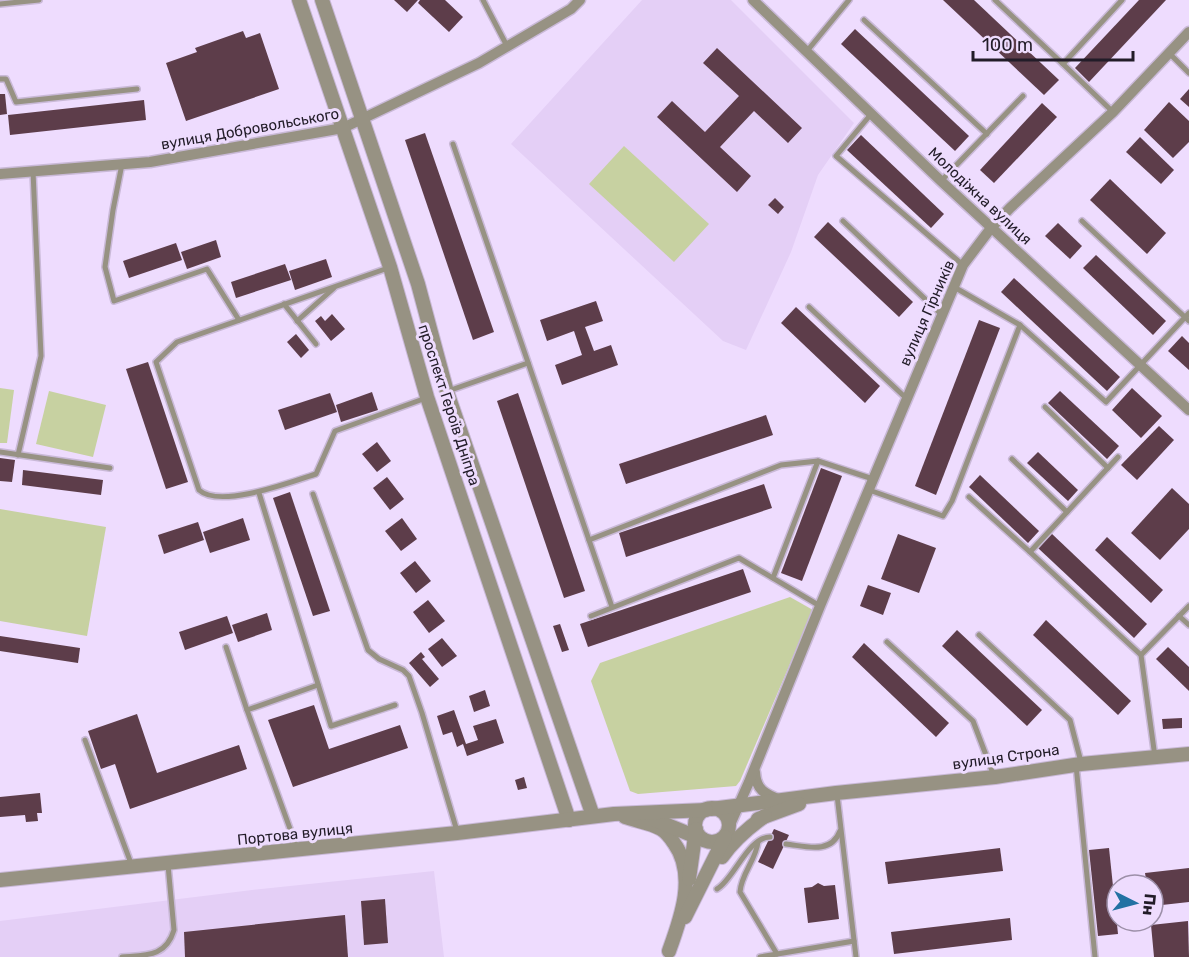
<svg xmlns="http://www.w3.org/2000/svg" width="1189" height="957" font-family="Rubik,sans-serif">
<rect width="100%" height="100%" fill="#eedcfe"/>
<!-- built -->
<g fill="#e4cff6">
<path d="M642,0H731L854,123L818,175L791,252L746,350L723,341L511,144Z"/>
<path d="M434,871L444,957H0V921L252,890Z"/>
</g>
<!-- green -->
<g fill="#c7d1a1">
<path d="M624,146L709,224L674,262L589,184Z"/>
<path d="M0,388L14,390L7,443H0Z"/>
<path d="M49,391L106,405L93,457L36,444Z"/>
<path d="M0,509L106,527L87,636L0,621Z"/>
<path d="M790,597L813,610L740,781L736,786L638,794L630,791L591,681L600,663Z"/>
</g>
<!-- building -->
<g fill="#5d3d4a">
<path d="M394,0H418L407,12Z"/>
<path d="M420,0H445L463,17L449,32L418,3Z"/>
<path d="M943,0H974L1059,80L1044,95Z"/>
<path d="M1139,0H1166L1089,82L1075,68Z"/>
<path d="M855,29L969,136L955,151L841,44Z"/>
<path d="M243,31L246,38L260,33L279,89L186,121L166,63L197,52L195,48Z"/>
<path d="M717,48L802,128L788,143L754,111L720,147L751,176L737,192L657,117L672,101L705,132L739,96L703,63Z"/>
<path d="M1189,89V107L1180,99Z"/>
<path d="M0,94H5L7,114L0,115Z"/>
<path d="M144,100L146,120L10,135L8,115Z"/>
<path d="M1169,102L1189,121V142L1173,158L1144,130Z"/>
<path d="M1042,103L1057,117L994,183L980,170Z"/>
<path d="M425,133L494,332L473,340L405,140Z"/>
<path d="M861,135L944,214L931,228L847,150Z"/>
<path d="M1140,137L1174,170L1161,184L1126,152Z"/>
<path d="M1110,179L1166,233L1147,254L1090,200Z"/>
<path d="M775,198L784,207L778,214L768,205Z"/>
<path d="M828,222L913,302L899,317L814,237Z"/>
<path d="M1058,223L1082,246L1070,259L1045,236Z"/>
<path d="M216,240L221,257L187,269L181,252Z"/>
<path d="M176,243L182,260L129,278L123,261Z"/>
<path d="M1096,255L1166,321L1153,335L1083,268Z"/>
<path d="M326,259L332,277L295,290L289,271Z"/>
<path d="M285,264L291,280L236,298L231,282Z"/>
<path d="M1014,278L1120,377L1107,391L1001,292Z"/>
<path d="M596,301L603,321L585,327L594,351L611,345L618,365L562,385L555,365L582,355L574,331L547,341L540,320Z"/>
<path d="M796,307L880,386L865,403L781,323Z"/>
<path d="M332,314L345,329L331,341L315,321L321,316L325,321Z"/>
<path d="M979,320L1000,328L936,495L915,486Z"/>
<path d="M296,334L309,350L301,358L287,342Z"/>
<path d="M1182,336L1189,343V370L1168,351Z"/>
<path d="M148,362L188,482L166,489L126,369Z"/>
<path d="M1132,388L1162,416L1141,438L1112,410Z"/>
<path d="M1060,391L1119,446L1107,459L1048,403Z"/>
<path d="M372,392L378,410L341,422L336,405Z"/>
<path d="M330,393L337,412L285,430L278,410Z"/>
<path d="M518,393L585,591L564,598L497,401Z"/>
<path d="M766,415L773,435L626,484L619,464Z"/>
<path d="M1159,426L1174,440L1137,480L1121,465Z"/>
<path d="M377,442L391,461L377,472L362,454Z"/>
<path d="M1038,452L1078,490L1068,501L1027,463Z"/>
<path d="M0,458L15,460L12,482L0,481Z"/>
<path d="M821,468L842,476L802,581L781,573Z"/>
<path d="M23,470L103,480L101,495L22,485Z"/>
<path d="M980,475L1039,531L1028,543L969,487Z"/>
<path d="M387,477L404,499L390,510L373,488Z"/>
<path d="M764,484L772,508L626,557L619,533Z"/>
<path d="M1172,488L1189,504V529L1160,560L1131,533Z"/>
<path d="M290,492L330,611L313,616L273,498Z"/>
<path d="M243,518L250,540L210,553L203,532Z"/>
<path d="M402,518L417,539L401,551L385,531Z"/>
<path d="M198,522L204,540L164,554L158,535Z"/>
<path d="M1051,533L1147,624L1134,638L1038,548Z"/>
<path d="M898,534L936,548L919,593L881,579Z"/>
<path d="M1107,537L1163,590L1151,603L1095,550Z"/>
<path d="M415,561L431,581L416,593L400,573Z"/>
<path d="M743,569L751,592L588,647L580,624Z"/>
<path d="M868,585L891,593L883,615L860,606Z"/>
<path d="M428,600L445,621L429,633L413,612Z"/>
<path d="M267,613L272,630L238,642L232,625Z"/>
<path d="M227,616L233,633L185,650L179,632Z"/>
<path d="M1046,620L1131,701L1118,715L1033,635Z"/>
<path d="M560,624L569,650L562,652L553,626Z"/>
<path d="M957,630L1042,710L1027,726L942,646Z"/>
<path d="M0,636L80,648L78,663L0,651Z"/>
<path d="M442,638L457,656L442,667L428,649Z"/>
<path d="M864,643L949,723L936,737L852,657Z"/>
<path d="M1168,647L1189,667V691L1156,659Z"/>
<path d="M421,652L425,657L422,659L439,679L430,687L409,663Z"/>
<path d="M485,690L490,706L474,712L469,696Z"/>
<path d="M314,705L329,749L400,725L408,748L293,787L268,720Z"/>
<path d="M454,710L466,744L478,740L473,726L496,719L504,743L467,756L463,744L457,747L452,732L443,735L437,716Z"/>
<path d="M137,714L157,773L239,745L247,769L130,809L115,764L101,769L88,731Z"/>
<path d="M1182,718V728L1163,729L1162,719Z"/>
<path d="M524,777L527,788L518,790L515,780Z"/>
<path d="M40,793L42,813H37L38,821L26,822L25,815L0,817V797Z"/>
<path d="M774,829L789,835L773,869L758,862Z"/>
<path d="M1000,848L1003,871L888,884L885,862Z"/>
<path d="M1109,848L1118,934L1098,936L1089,850Z"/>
<path d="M1189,868V902L1153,906V885H1147L1145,873Z"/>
<path d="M818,883L824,886L835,885L839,919L808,923L804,888L812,887Z"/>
<path d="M385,899L388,943L364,945L361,901Z"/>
<path d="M345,915L348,957H185L184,932Z"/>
<path d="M1010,918L1012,940L894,954L891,932Z"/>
<path d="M1188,921L1189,957H1154L1151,925Z"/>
</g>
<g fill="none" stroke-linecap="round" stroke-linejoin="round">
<defs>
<g id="service">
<path d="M483,0L507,46"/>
<path d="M995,0L1063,64"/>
<path d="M0,4L39,0"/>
<path d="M864,20L987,134"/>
<path d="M807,51L849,0"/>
<path d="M1169,53L1189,73"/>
<path d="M0,79H6L16,102L137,89"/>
<path d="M1113,112L1063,64L1122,0"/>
<path d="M872,113L836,156L963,265"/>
<path d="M453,144L612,607"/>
<path d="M122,164L113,210L105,267L114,301L207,269L239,320"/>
<path d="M941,181L1023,96"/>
<path d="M843,221L942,315"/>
<path d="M1082,221L1189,321"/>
<path d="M388,268L177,342L156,362L199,490C220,509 291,482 316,474L335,431L426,398"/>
<path d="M284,304L316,344"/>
<path d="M809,307L907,399"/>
<path d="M297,321L334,288"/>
<path d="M1020,325L1106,402L1189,313"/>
<path d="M448,391L528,363"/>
<path d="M1045,407L1108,468"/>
<path d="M0,452L110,468"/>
<path d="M18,455L41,356L33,171"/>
<path d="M1118,457L1030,552L1141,655"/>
<path d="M1012,459L1067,512"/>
<path d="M869,490L943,516L952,501L1020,325L954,287"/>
<path d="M259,493L331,726L395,705"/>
<path d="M313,494L368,650L379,659L403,670L409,676L422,713L457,831"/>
<path d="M969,497L1030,552"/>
<path d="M589,540L781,465L818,461L873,479"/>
<path d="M773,578L818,461"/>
<path d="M591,616L739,558L820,606"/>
<path d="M1179,616L1189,625"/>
<path d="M979,635L1070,720L1081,762"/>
<path d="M887,642L973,721L994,776"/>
<path d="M226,647L247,710"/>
<path d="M85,740L132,866"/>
<path d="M1155,757L1141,655L1189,606"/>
<path d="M1076,765L1095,957"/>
<path d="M837,795L856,957"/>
<path d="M758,842C756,860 741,874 740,892L777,954"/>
<path d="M786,844C805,846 831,855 840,831"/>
<path d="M297,848L247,710L318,685"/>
<path d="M717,889C734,879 748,837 770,837"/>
<path d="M122,957C146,955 166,957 174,930L168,865"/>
<path d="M760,957L854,941"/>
</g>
<g id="minor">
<path d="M753,0L941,181L1189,410"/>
<path d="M0,174L150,162L343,128L479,63L571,9L580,0"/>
<path d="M755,772C756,790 765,794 780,800"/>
<path d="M729,827L749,782L820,606L963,265L991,228L1010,208L1113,112L1189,32"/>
</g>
<g id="tertiary">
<path d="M299,0L390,267L427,397L569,820"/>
<path d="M322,0L418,284L447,392L593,816"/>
<circle cx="712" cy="825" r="17"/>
<path d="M711,809L836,793L995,777L1081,764L1189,754"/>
<path d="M625,817C636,821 651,823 661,829C666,832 670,837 674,843C697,875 681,918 669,951"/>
<path d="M758,819L799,804"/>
<path d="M655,820L704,840"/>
<path d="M722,857C734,840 748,828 765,816"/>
<path d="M689,879L696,829"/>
<path d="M0,880L457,833L614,814L706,810"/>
<path d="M685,917L725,837"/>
</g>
</defs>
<!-- service casing -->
<use href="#service" stroke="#c9b9d7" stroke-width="8"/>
<!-- minor casing -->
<use href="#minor" stroke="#c9b9d7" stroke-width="13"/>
<!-- tertiary casing -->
<use href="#tertiary" stroke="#c9b9d7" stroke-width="16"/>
<!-- service -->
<use href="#service" stroke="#979283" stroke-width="5"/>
<!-- minor -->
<use href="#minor" stroke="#979283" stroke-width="10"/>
<!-- tertiary -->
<use href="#tertiary" stroke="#979283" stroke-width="14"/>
</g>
<g text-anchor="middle" stroke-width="6" stroke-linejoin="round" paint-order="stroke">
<!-- street labels -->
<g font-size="15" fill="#221c28" stroke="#eedcfe">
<text transform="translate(250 129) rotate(-10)" y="5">вулиця Добровольського</text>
<text transform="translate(980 196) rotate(43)" y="5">Молодіжна вулиця</text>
<text transform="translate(927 313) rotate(-66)" y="5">вулиця Гірників</text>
<text transform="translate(449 405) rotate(72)" y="5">проспект Героїв Дніпра</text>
<text transform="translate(1006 757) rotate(-8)" y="5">вулиця Строна</text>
<text transform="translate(295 834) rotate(-6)" y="5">Портова вулиця</text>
</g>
</g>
<!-- north arrow -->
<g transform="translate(1135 903) rotate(96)"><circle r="28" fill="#eedcfe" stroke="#9c8fa8" stroke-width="1.5"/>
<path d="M0-4.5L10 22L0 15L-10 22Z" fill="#2271a3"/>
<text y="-9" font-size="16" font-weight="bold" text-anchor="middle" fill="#221c28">Пн</text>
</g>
<!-- scale -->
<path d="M973 51v9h160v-9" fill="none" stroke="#221c28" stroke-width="3"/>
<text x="982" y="51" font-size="18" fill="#221c28" stroke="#eedcfe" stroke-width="4.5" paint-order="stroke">100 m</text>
</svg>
